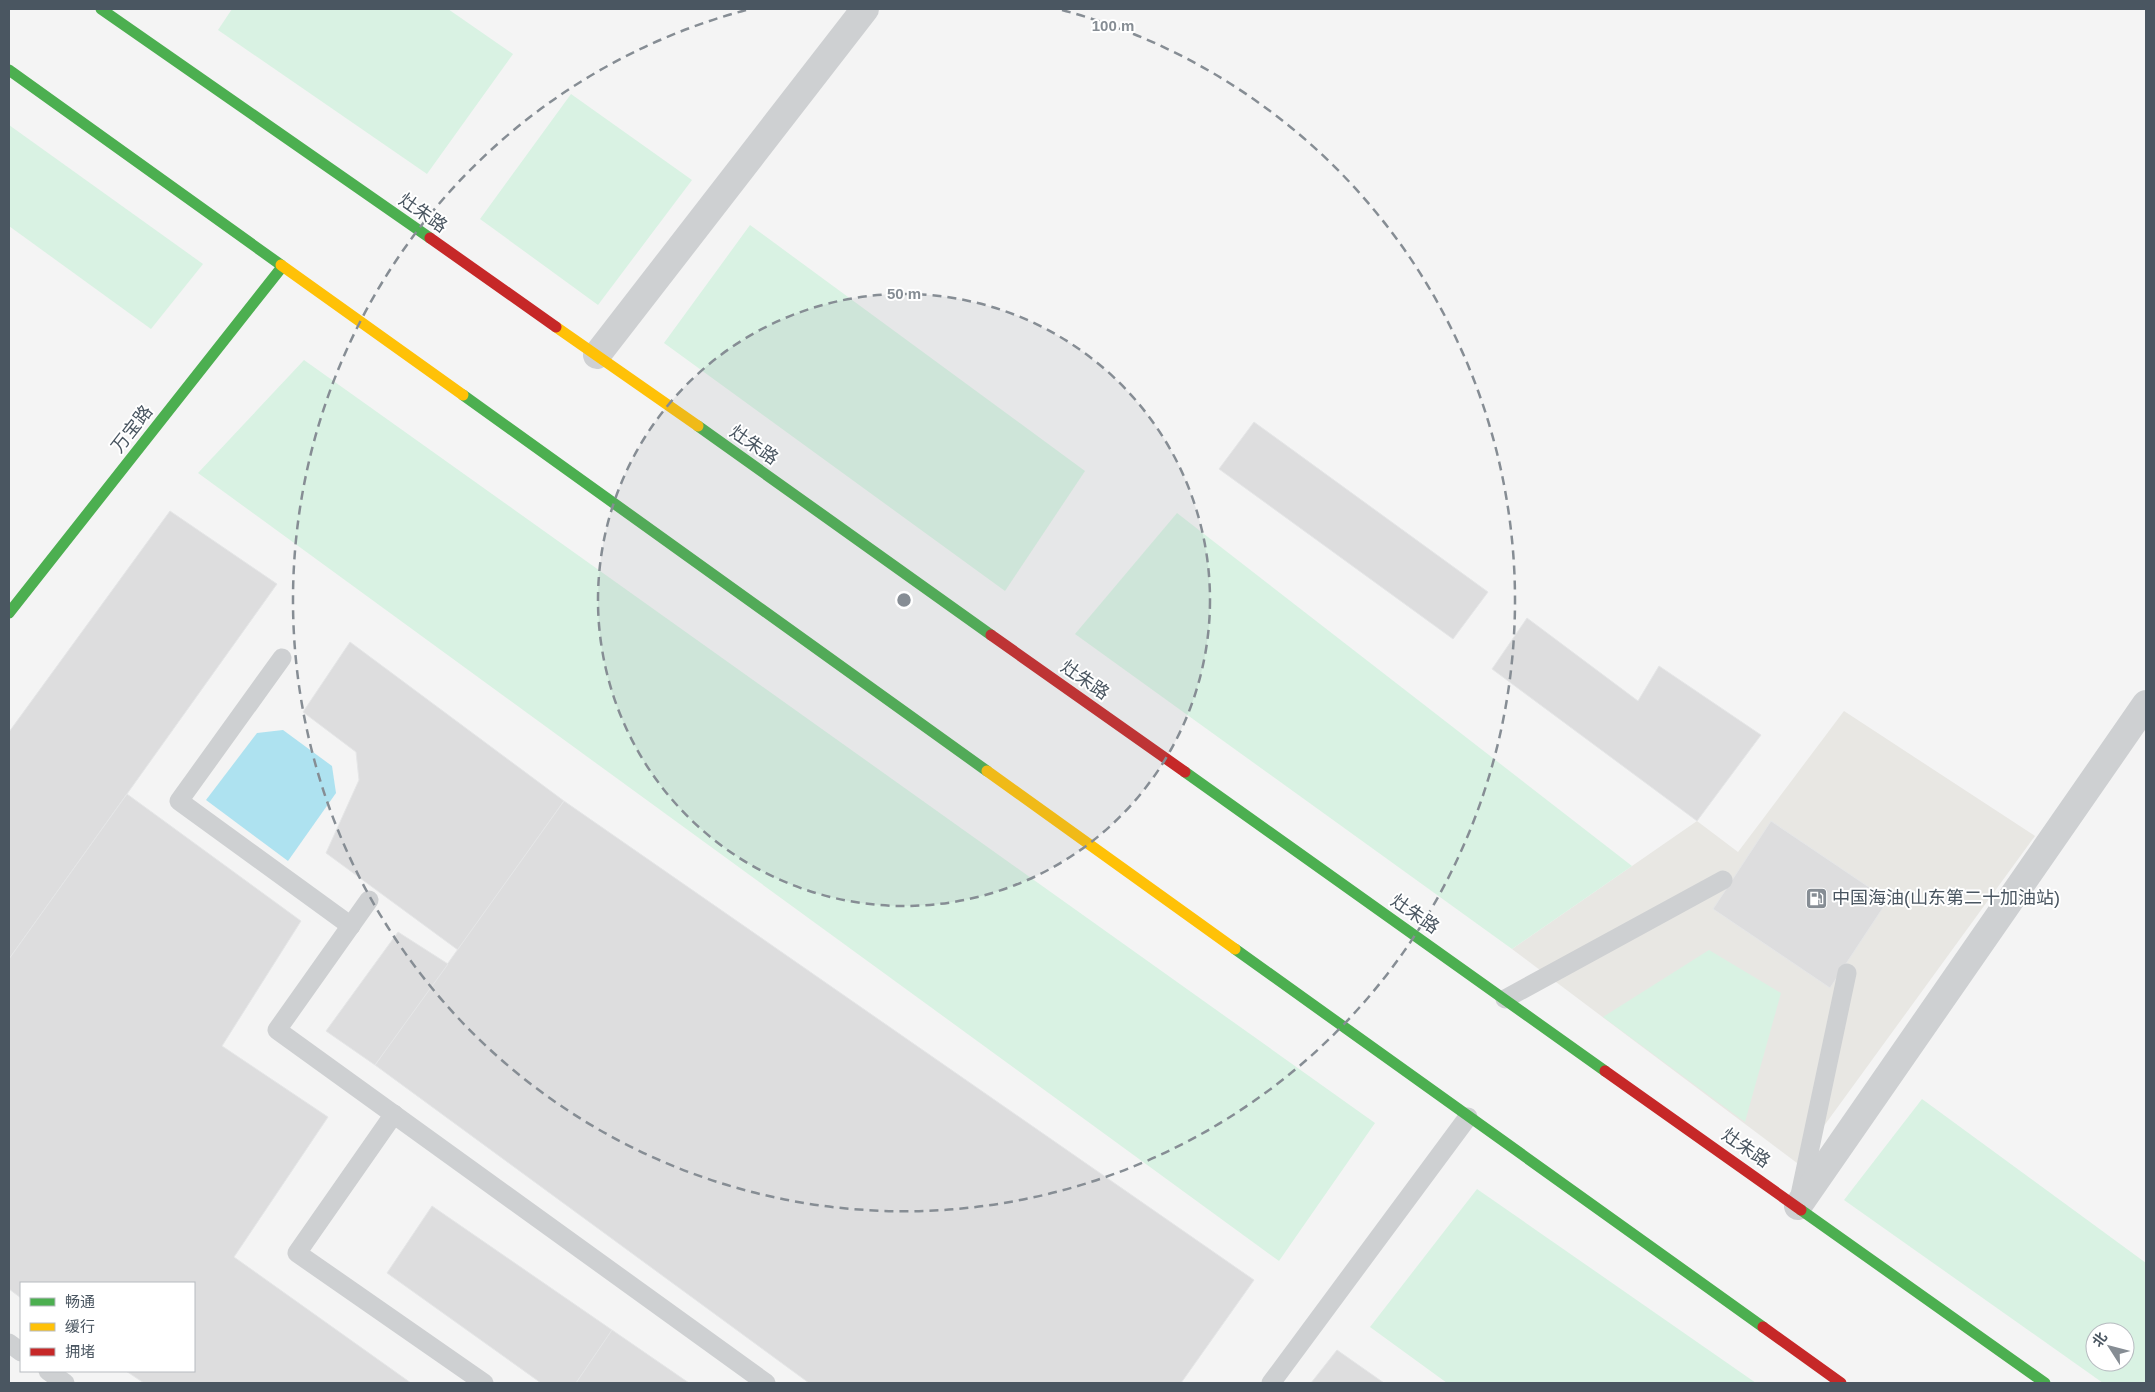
<svg xmlns="http://www.w3.org/2000/svg" width="2155" height="1392" font-family="Arial,'Noto Sans SC',sans-serif">
<rect width="100%" height="100%" fill="#f4f4f4"/>
<!-- commercial -->
<path fill="#e8e7e3" d="M1844,711L2035,836L1797,1163L1512,949L1697,821L1738,852Z"/>
<!-- green -->
<g fill="#d9f2e3" fill-rule="evenodd">
<path d="M232,9H448L513,54L427,174L218,30Z"/>
<path d="M571,94L692,180L598,305L480,219Z"/>
<path d="M9,125L203,264L151,329L9,226Z"/>
<path d="M750,225L1085,471L1005,591L664,343Z"/>
<path d="M304,360L1375,1123L1279,1261L198,473Z"/>
<path d="M1177,513L1632,866L1512,949L1075,634Z"/>
<path d="M1709,950L1781,993L1745,1122L1603,1017Z"/>
<path d="M1922,1099L2146,1263V1383H2103L1844,1200ZM2095,1332H2125V1362H2095Z"/>
<path d="M1477,1189L1756,1383H1447L1370,1327Z"/>
</g>
<!-- water -->
<path fill="#aee2f0" d="M283,730L332,766L336,793L288,861L206,800L257,733Z"/>
<!-- building -->
<g fill="#ddddde" stroke="#e5e6e7">
<path d="M1254,422L1488,592L1453,639L1219,469Z"/>
<path d="M170,511L277,584L9,959V732Z"/>
<path d="M1527,618L1638,701L1659,666L1761,735L1697,821L1492,669Z"/>
<path d="M350,642L564,801L458,950L326,853L359,780L356,752L303,712Z"/>
<path d="M127,794L301,921L222,1046L328,1117L234,1257L411,1383H144L126,1371H194V1283H21V1298L9,1289V959Z"/>
<path d="M564,801L1254,1280L1181,1383H809L375,1065Z"/>
<path d="M1771,821L1888,900L1830,988L1713,909Z"/>
<path d="M398,932L448,964L375,1065L326,1031Z"/>
<path d="M432,1206L612,1330L576,1383H541L387,1273Z"/>
<path d="M612,1330L689,1383H576Z"/>
<path d="M1337,1350L1384,1383H1311Z"/>
</g>
<g fill="none" stroke-linecap="round" stroke-linejoin="round">
<!-- lane -->
<g stroke="#ced0d2" stroke-width="19">
<path d="M282,658L179,801L351,926"/>
<path d="M369,900L277,1030L766,1383"/>
<path d="M1505,999L1723,880"/>
<path d="M394,1114L297,1253L484,1383"/>
<path d="M1800,1195L1847,973"/>
<path d="M9,1343L21,1352"/>
<path d="M48,1371L65,1383"/>
<path d="M1271,1383L1468,1117"/>
</g>
<!-- street -->
<g stroke="#ced0d2" stroke-width="28">
<path d="M597,355L865,9"/>
<path d="M1798,1206L2146,704"/>
</g>
<!-- fast -->
<g stroke="#4caf50" stroke-width="11">
<path d="M101,9L430,238"/>
<path d="M9,70L281,265"/>
<path d="M463,395L987,771"/>
<path d="M698,426L991,635"/>
<path d="M9,613L282,267"/>
<path d="M1185,772L1605,1071"/>
<path d="M1235,949L1763,1327"/>
<path d="M1801,1210L2045,1383"/>
</g>
<!-- slow -->
<g stroke="#ffc107" stroke-width="11">
<path d="M281,265L463,395"/>
<path d="M556,327L698,426"/>
<path d="M987,771L1235,949"/>
</g>
<!-- jam -->
<g stroke="#c62828" stroke-width="11">
<path d="M430,238L556,327"/>
<path d="M991,635L1185,772"/>
<path d="M1605,1071L1801,1210"/>
<path d="M1763,1327L1841,1383"/>
</g>
</g>
<!-- distance rings -->
<circle cx="904" cy="600" r="306" fill="#868d94" fill-opacity=".12"/>
<g fill="none" stroke="#868d94" stroke-width="2.5" stroke-dasharray="9 6">
<circle cx="904" cy="600" r="306"/>
<path d="M1062 10A611 611 0 1 1 746 10"/>
</g>
<!-- icons -->
<defs>
<symbol id="fuel-square" viewBox="-11 -11 22 22"><rect x="-9" y="-9" width="18" height="18" rx="4" fill="#868d94" stroke="#fff"/><path d="M-5.5-6h7V0h2V4h1.3V-2.5L3-4.5l.8-.8L6-3V5H2.5V1h-1V6h-7ZM-4.2-4.7v3.2H.2V-4.7Z" fill="#fff"/></symbol>
</defs>
<g fill-rule="evenodd">
<use href="#fuel-square" x="1804" y="886" width="25" height="25"/>
</g>
<g text-anchor="middle" stroke-width="4" stroke-linejoin="round" paint-order="stroke">
<!-- street labels -->
<g font-size="18" fill="#4a5661" stroke="#fff">
<text transform="translate(423 213) rotate(35)" y="6">灶朱路</text>
<text transform="translate(132 429) rotate(-52)" y="6">万宝路</text>
<text transform="translate(754 445) rotate(35)" y="6">灶朱路</text>
<text transform="translate(1085 680) rotate(35)" y="6">灶朱路</text>
<text transform="translate(1415 914) rotate(35)" y="6">灶朱路</text>
<text transform="translate(1746 1148) rotate(35)" y="6">灶朱路</text>
</g>
<!-- poi labels -->
<g font-size="18" fill="#4a5661" stroke="#fff" text-anchor="start">
<text x="1832" y="904">中国海油(山东第二十加油站)</text>
</g>
</g>
<circle cx="904" cy="600" r="8" fill="#868d94" stroke="#fff" stroke-width="2.5"/>
<g font-size="15" text-anchor="middle" font-weight="bold" fill="#868d94" stroke="#fff" stroke-width="4" stroke-linejoin="round" paint-order="stroke">
<text x="1113" y="31">100 m</text>
<text x="904" y="299">50 m</text>
</g>
<!-- border -->
<rect width="2155" height="1392" fill="none" stroke="#4a5661" stroke-width="20"/>
<!-- legend -->
<rect x="20" y="1282" width="175" height="90" fill="#ffffff" stroke="#b7bbc0"/>
<rect x="30" y="1298" width="25" height="8" fill="#4caf50" stroke="#b7bbc0"/>
<text x="65" y="1307" font-size="15" fill="#4a5661">畅通</text>
<rect x="30" y="1323" width="25" height="8" fill="#ffc107" stroke="#b7bbc0"/>
<text x="65" y="1332" font-size="15" fill="#4a5661">缓行</text>
<rect x="30" y="1348" width="25" height="8" fill="#c62828" stroke="#b7bbc0"/>
<text x="65" y="1357" font-size="15" fill="#4a5661">拥堵</text>
<!-- north arrow -->
<g transform="translate(2110 1347) rotate(306)"><circle r="24" fill="#ffffff" stroke="#b7bbc0"/>
<path d="M0-4L9 19L0 12L-9 19Z" fill="#868d94"/>
<text y="-8" font-size="14" font-weight="bold" text-anchor="middle" fill="#4a5661">北</text>
</g>
</svg>
